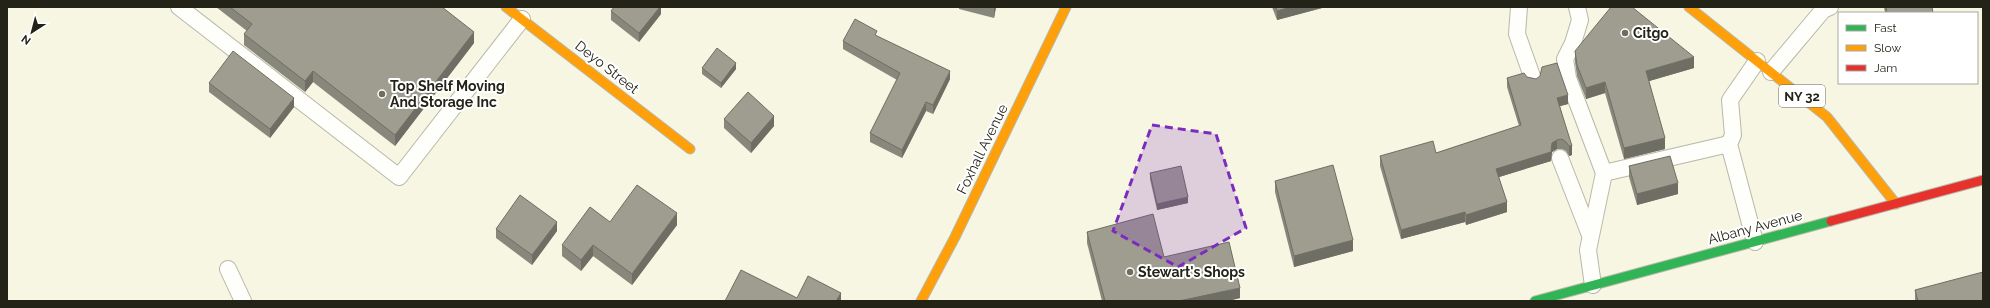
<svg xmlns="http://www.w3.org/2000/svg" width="1990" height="308" font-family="Raleway,sans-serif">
<rect width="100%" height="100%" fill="#f7f6e3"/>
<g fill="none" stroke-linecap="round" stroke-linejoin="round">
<defs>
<g id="lane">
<path d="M179,7L399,177L522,19"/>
<path d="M1519,7L1517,34L1533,79"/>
<path d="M1577,7L1580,20L1573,43L1565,59L1568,78L1604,173L1588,250L1593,285"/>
<path d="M1771,72L1823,10L1830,7"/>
<path d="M1560,158L1590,235"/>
<path d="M1604,173L1729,144"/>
<path d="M1755,242L1729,144L1733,135L1730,100L1757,61"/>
<path d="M228,269L243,301"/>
</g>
<path id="fast" d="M1535,301L1831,221"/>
<g id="slow">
<path d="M506,7L690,149"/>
<path d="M1689,7L1827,117L1896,204"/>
<path d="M921,301L955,237L1066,7"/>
</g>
<path id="jam" d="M1831,221L1983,180"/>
</defs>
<!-- lane casing -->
<use href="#lane" stroke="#b8b8a9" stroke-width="18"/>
<!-- fast casing -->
<use href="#fast" stroke="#b8b8a9" stroke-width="11"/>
<!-- slow casing -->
<use href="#slow" stroke="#b8b8a9" stroke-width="11"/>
<!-- jam casing -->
<use href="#jam" stroke="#b8b8a9" stroke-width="11"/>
<!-- lane -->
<use href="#lane" stroke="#fefefb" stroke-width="16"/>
<!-- fast -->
<use href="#fast" stroke="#30b455" stroke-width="9"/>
<!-- slow -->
<use href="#slow" stroke="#ff9f0a" stroke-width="9"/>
<!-- jam -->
<use href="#jam" stroke="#e5322d" stroke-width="9"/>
</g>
<!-- wall -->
<g fill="#88877b">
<path d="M216,7H442L474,43L395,146L313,82L305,92L244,45V34L247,31Z"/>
<path d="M661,7V14L639,42L611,20V11Z"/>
<path d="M959,7H996L994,18L959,9Z"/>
<path d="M1272,7H1322V8L1277,20Z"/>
<path d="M1884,7H1932L1933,13H1885Z"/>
<path d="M877,36L950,79L933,114L926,111L902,158L870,142V133L897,80L843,49V41Z"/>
<path d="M1575,51L1694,68L1649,81L1665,149L1624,159L1605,93L1586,99L1577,76L1575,62Z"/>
<path d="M702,68L736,69L721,88L702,74Z"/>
<path d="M1527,77L1568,104L1560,106L1572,155L1569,156L1566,151L1562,149H1557L1552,152L1551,161L1499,177L1507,212L1466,225L1465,222L1401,239L1380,166V156L1436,153L1519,126L1507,87V78Z"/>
<path d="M209,83L294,107L270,138L209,92Z"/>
<path d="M724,119L774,126L751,153L724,128Z"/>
<path d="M1629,166L1678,194L1637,205L1629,177Z"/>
<path d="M1150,173L1188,203L1157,210L1150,179Z"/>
<path d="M1275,181L1353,251L1294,267L1275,192Z"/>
<path d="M610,222L677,225L632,285L593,256L581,271L562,256V245Z"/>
<path d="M496,229L557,231L532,265L496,238Z"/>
<path d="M1087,232L1164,257L1240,298L1228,301H1102L1087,243Z"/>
<path d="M1915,290L1983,301H1915Z"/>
</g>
<!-- shaded-wall -->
<g fill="#6f6e64">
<path d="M660,7H661V14L639,42V33Z"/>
<path d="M994,7H996L994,18Z"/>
<path d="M1291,7H1322V8L1277,20V11Z"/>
<path d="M474,32V43L395,146V135Z"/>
<path d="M1694,57V68L1646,82V71Z"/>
<path d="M736,63V69L721,88V83Z"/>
<path d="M313,71V82L305,92V81Z"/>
<path d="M950,71V79L933,114V105Z"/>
<path d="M1605,82V93L1586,99V88Z"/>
<path d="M1568,95V104L1557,107V98Z"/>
<path d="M294,98V107L270,138V129Z"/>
<path d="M926,102V111L902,158V150Z"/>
<path d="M774,116V126L751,153V143Z"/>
<path d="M1665,138V149L1624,159V148Z"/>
<path d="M1557,140V149L1552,152L1551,161L1496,178V169Z"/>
<path d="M1569,146H1572V155L1569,156Z"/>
<path d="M1678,183V194L1637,205V194Z"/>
<path d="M1188,197V203L1157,210V204Z"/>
<path d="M1507,202V212L1466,225V215Z"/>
<path d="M1465,212V222L1401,239V230Z"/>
<path d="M677,213V225L632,285V274Z"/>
<path d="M557,222V231L532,265V255Z"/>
<path d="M1353,240V251L1294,267V256Z"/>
<path d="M593,245V256L581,271V260Z"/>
<path d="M1240,288V298L1228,301H1179Z"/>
<path d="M841,293V301H836Z"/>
</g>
<!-- building -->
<g fill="#9e9d8f" stroke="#6f6e64">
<path d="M230,7H442L474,32L395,135L313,71L305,81L244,34L252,24Z"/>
<path d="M614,7H660L639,33L611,11Z"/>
<path d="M1276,7H1291L1277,11Z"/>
<path d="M1611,7H1632L1694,57L1646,71L1665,138L1624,148L1605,82L1586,88L1577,65L1575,51Z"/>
<path d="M1886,7H1932L1933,13H1887Z"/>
<path d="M855,19L877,31L875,35L950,71L933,105L926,102L902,150L870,133L900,73L843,41Z"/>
<path d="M717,48L736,63L721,83L702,68Z"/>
<path d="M233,51L294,98L270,129L209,83Z"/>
<path d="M1557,63L1568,95L1557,98L1572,146H1569L1566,142L1562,139L1557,140L1552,143L1551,152L1496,169L1507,202L1466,215L1465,212L1401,230L1380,156L1433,141L1436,153L1521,125L1507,78L1524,73L1527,77L1536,79L1540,76L1542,67Z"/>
<path d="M748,92L774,116L751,143L724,119Z"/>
<path d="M1670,156L1678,183L1637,194L1629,166Z"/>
<path d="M1333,165L1353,240L1294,256L1275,181Z"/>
<path d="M1181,166L1188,197L1157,204L1150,173Z"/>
<path d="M637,185L677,213L632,274L593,245L581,260L562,245L590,207L610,222Z"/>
<path d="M520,195L557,222L532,255L496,229Z"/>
<path d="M1153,214L1164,257L1229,242L1240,288L1179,301H1105L1087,232Z"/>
<path d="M741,270L797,298L808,276L841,293L836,301H725Z"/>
<path d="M1983,272V301H1918L1915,290Z"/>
</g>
<!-- marked area -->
<path fill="#7b2cbf" fill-opacity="0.2" stroke="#7b2cbf" stroke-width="3" stroke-dasharray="8 5" stroke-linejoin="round" d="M1152,125L1216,134L1246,228L1178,267L1113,231Z"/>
<!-- markers -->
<g fill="#6e6d5e" stroke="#fff" stroke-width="1.5">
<circle cx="1625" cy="33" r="4"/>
<circle cx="382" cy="94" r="4"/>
<circle cx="1130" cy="272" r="4"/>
</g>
<g text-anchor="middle" stroke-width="4" stroke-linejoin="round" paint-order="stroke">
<!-- shield labels -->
<rect fill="#fff" stroke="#66655d" stroke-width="1" x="1779" y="85" width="46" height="22" rx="3"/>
<g font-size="13" font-weight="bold" fill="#242317">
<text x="1802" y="101">NY 32</text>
</g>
<!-- poi labels -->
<g font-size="14" font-weight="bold" fill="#242317" stroke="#fff" text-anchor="start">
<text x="1633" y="38">Citgo</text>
<text x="390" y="91">Top Shelf Moving<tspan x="390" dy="16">And Storage Inc</tspan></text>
<text x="1138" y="277">Stewart's Shops</text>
</g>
<!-- street labels -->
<g font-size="14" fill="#242317" stroke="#fff">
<text transform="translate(607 67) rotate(38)" y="5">Deyo Street</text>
<text transform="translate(982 149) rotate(-64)" y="5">Foxhall Avenue</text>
<text transform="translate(1755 227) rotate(-15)" y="5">Albany Avenue</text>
</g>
</g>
<!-- border -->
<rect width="1990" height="308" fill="none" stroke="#242317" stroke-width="16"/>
<!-- legend -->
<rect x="1838" y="12" width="140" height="72" fill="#ffffff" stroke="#a7a7a2"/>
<rect x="1846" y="25" width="20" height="6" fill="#30b455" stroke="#a7a7a2"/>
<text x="1874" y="32" font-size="12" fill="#242317">Fast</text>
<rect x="1846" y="45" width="20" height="6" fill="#ff9f0a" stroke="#a7a7a2"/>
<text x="1874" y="52" font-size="12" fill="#242317">Slow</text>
<rect x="1846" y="65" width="20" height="6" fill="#e5322d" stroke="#a7a7a2"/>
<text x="1874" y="72" font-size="12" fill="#242317">Jam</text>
<!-- north arrow -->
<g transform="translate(32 32) rotate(216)" stroke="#ffffff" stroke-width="3" paint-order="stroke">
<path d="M0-3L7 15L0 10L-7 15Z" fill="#242317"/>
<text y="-6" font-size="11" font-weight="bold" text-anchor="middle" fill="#242317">N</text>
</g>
</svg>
